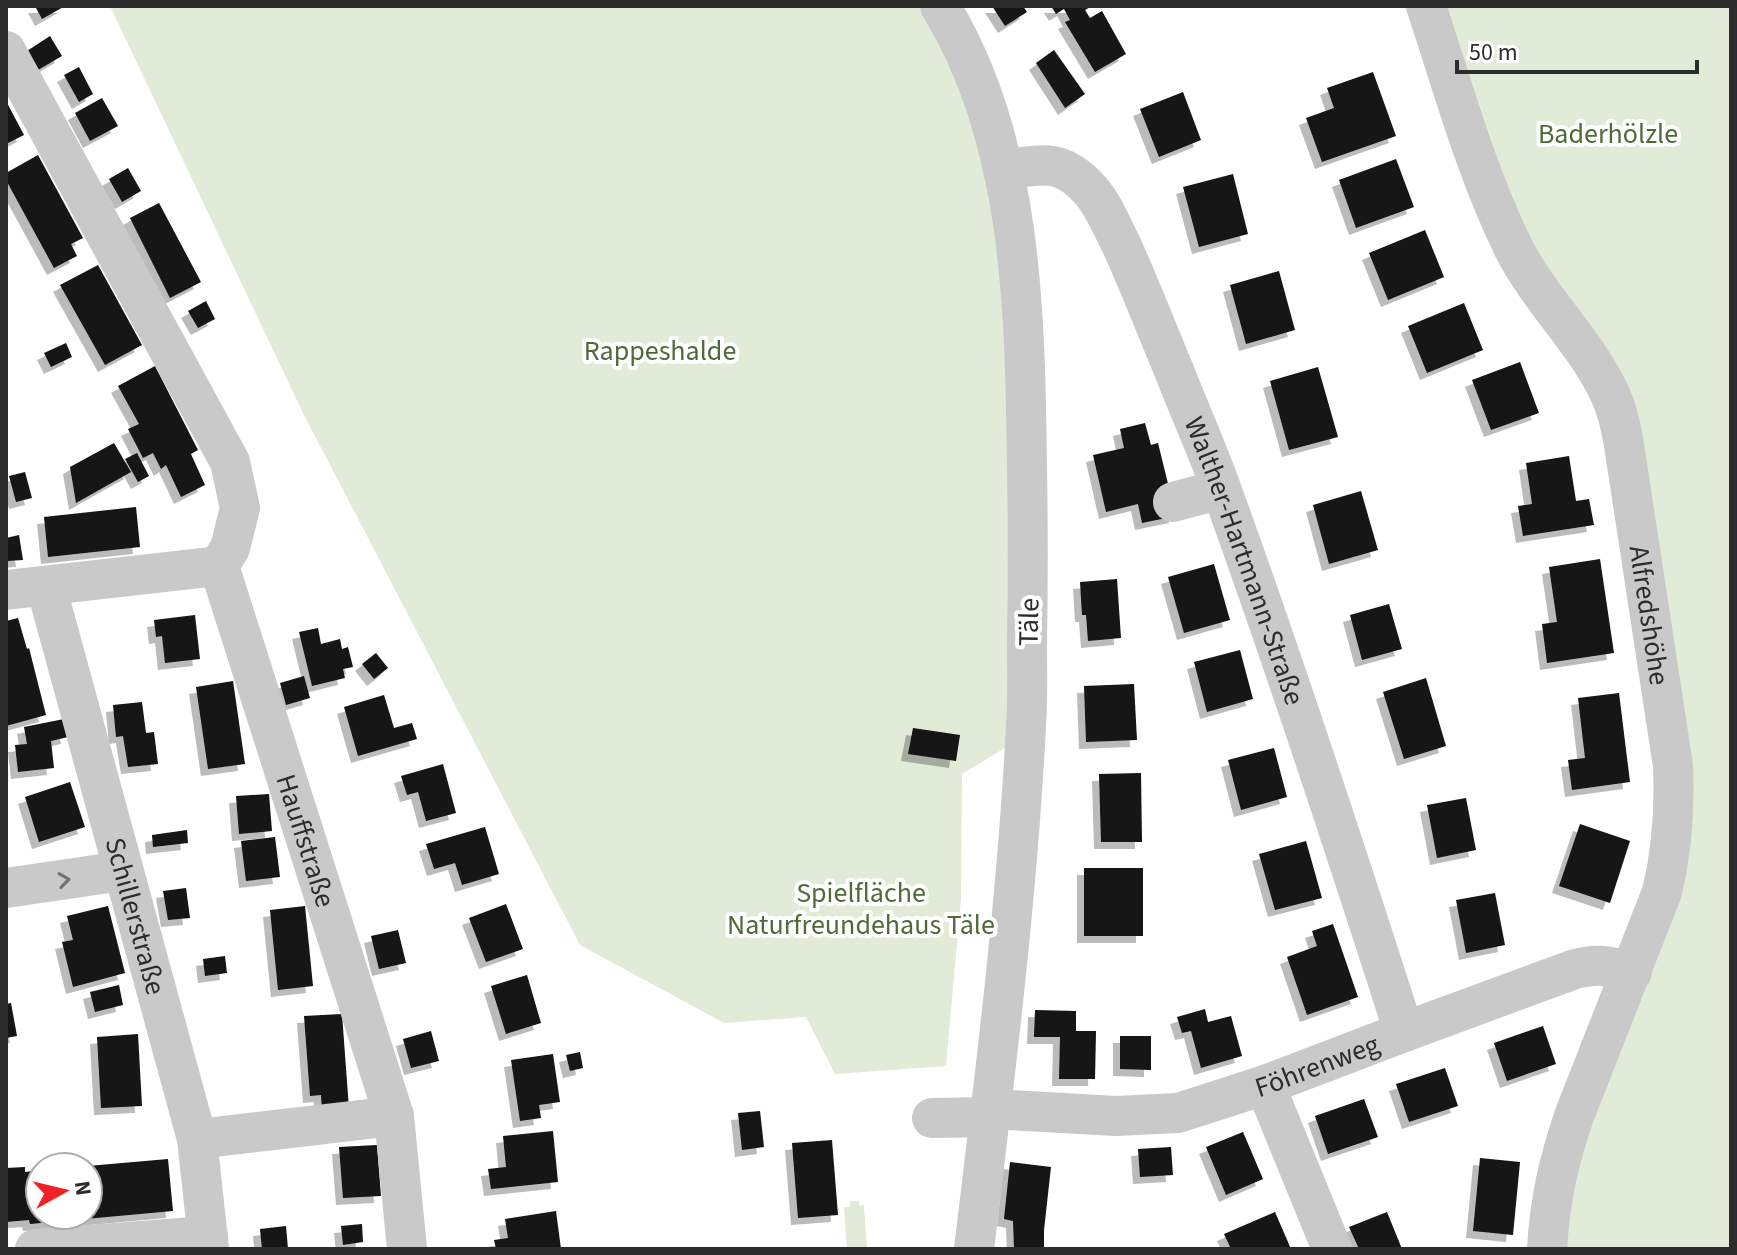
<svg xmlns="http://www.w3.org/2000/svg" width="1737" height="1255" font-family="'Source Sans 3',sans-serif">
<defs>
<filter id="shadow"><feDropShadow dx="-7" dy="7" stdDeviation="0" flood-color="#0004"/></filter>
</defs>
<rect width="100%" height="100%" fill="#fff"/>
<!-- green -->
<g fill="#e1ebd8">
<path d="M110,6H918L934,31L952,68L982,154L1002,284L1009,406L1008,746L962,774L961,898L946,1066L835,1074L806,1017L724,1023L580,945L303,413Z"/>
<path d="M1434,6H1731V1249H1558L1564,1198L1674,899L1641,475L1540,272Z"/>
<path d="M850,1201H859V1206L864,1205L867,1249H847L844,1207H850Z"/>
</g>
<!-- building -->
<g fill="#131313" filter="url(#shadow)">
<path d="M35,6H65L42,19Z"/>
<path d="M992,6H1023L1027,12L1005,26Z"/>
<path d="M1051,6H1092L1085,10L1090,18L1102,11L1126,54L1095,72L1065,22L1070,20L1064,9L1056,14Z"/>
<path d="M50,36L62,56L38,70L27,51Z"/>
<path d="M1054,50L1085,94L1065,108L1036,63Z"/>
<path d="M79,67L93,94L79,102L64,75Z"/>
<path d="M1373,72L1396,136L1322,162L1306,118L1334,108L1327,88Z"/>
<path d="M1183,92L1201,140L1159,157L1140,109Z"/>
<path d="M102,98L118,126L90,141L75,113Z"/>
<path d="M6,101L24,135L6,144Z"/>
<path d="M38,155L83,238L71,244L77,256L54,268L6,180V173Z"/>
<path d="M1396,159L1414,207L1356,228L1339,180Z"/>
<path d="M128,168L141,191L122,202L109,179Z"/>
<path d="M1233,174L1248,234L1199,247L1183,187Z"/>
<path d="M159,203L201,282L170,298L130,218Z"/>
<path d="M1425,230L1444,277L1388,300L1369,253Z"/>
<path d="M98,265L142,345L105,365L60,285Z"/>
<path d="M1279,271L1295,330L1246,344L1230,285Z"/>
<path d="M206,301L215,319L198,328L188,311Z"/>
<path d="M1464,303L1483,350L1427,373L1408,326Z"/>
<path d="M66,343L72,357L51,367L44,353Z"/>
<path d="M1520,362L1539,413L1491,430L1472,380Z"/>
<path d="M155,366L198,450L191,454L205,485L181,497L166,465L161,469L153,453L143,458L128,429L139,424L118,386Z"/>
<path d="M1318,367L1338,437L1289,450L1270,381Z"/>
<path d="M1145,423L1151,445L1158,443L1176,516L1142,523L1138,504L1106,512L1093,455L1124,448L1120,429Z"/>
<path d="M114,443L131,472L76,503L70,467Z"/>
<path d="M137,453L149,476L138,482L125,459Z"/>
<path d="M1569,456L1576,501L1589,499L1594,525L1523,536L1518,506L1532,504L1526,463Z"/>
<path d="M25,472L32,498L16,502L9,476Z"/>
<path d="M1361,491L1378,550L1329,564L1313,505Z"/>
<path d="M136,507L140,547L48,557L44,517Z"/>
<path d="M19,535L23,560L7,561L6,538Z"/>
<path d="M1600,559L1614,653L1547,663L1542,624L1557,622L1549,567Z"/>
<path d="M1214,564L1230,620L1184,633L1168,577Z"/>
<path d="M1117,579L1121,638L1088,641L1086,615H1082L1080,582Z"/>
<path d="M1389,604L1402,649L1362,660L1350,615Z"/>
<path d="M195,615L200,659L165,663L162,636L156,637L154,620Z"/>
<path d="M18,618L27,649L29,648L46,715L6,726V621Z"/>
<path d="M318,628L321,644L340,639L342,649L348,647L353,667L343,669L345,678L312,686L299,632Z"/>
<path d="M1240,650L1253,699L1207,712L1194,662Z"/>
<path d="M376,653L388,668L374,679L362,664Z"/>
<path d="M304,676L310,698L286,705L280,683Z"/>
<path d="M1426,678L1446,746L1404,759L1383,692Z"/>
<path d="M233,681L245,764L208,769L196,687Z"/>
<path d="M1134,684L1137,740L1086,742L1084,686Z"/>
<path d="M1619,693L1630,782L1572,790L1568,760L1585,758L1578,698Z"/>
<path d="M384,695L394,728L412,723L417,739L358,756L344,707Z"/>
<path d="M142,702L146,733L154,732L158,764L128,767L123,736L116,737L113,705Z"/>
<path d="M64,719L68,737L51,741L54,768L18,772L15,745L27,744L24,727Z"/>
<path d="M913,728L960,735L956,761L908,754Z"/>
<path d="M1274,748L1287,797L1241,810L1228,760Z"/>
<path d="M443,764L456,813L426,821L418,792L407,795L401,776Z"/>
<path d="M1141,773L1142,842H1101L1099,774Z"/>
<path d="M70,782L85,827L39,842L25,797Z"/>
<path d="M269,794L272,831L239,834L236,796Z"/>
<path d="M1466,798L1476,850L1437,858L1427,805Z"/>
<path d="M1580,824L1630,841L1610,903L1559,886Z"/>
<path d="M485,827L499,874L462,885L455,863L434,869L426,844Z"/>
<path d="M187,830L188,843L153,847L152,835Z"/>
<path d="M275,837L280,877L246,881L241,841Z"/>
<path d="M1306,841L1322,898L1275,910L1259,854Z"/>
<rect x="1084" y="868" width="59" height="68"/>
<path d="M186,888L190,918L168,920L163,891Z"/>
<path d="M1495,893L1505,945L1466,953L1456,900Z"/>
<path d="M506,904L523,949L486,962L469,918Z"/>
<path d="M108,906L125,973L73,987L62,942L73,940L67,916Z"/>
<path d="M305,906L313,986L278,990L270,910Z"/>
<path d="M1333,924L1358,997L1307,1015L1287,957L1317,946L1312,931Z"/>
<path d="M398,930L406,963L379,969L371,936Z"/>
<path d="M225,956L227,973L205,976L203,959Z"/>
<path d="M527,975L541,1023L506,1034L491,986Z"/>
<path d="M119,985L123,1005L95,1012L90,992Z"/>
<path d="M11,1003L17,1036L6,1038V1004Z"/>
<path d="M1205,1009L1208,1022L1231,1016L1242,1056L1201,1068L1191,1031L1182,1033L1177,1017Z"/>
<path d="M1035,1010L1076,1011V1031H1096L1095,1079H1059L1060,1037H1034Z"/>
<path d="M342,1014L349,1109L322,1111L321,1095L310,1096L304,1016Z"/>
<path d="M1543,1026L1556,1064L1507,1081L1494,1043Z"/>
<path d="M431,1031L439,1061L411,1068L403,1039Z"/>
<path d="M138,1034L142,1106L101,1108L97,1037Z"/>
<path d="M1120,1036H1151V1070L1120,1069Z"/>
<path d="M580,1052L583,1068L570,1071L566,1055Z"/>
<path d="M553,1054L560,1102L539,1105L541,1118L520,1121L511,1060Z"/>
<path d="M1445,1068L1458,1106L1409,1122L1396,1084Z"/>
<path d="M1364,1099L1378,1137L1328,1154L1315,1116Z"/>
<path d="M760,1111L764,1147L742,1150L738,1113Z"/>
<path d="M553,1131L558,1182L491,1189L488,1169L506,1167L503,1136Z"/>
<path d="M1243,1132L1263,1179L1226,1195L1206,1147Z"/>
<path d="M832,1140L838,1215L798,1218L792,1143Z"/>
<path d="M377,1145L381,1196L343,1198L339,1147Z"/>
<path d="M1171,1147L1173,1175L1140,1177L1138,1149Z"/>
<path d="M1480,1158L1520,1162L1513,1235L1473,1231Z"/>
<path d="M168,1159L173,1211L30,1224L29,1220L6,1222V1168L25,1167V1172L40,1170V1215H88V1166Z"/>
<path d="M1010,1162L1051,1167L1044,1230V1249H1014L1013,1221L1004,1219Z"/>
<path d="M556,1211L561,1249H496L494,1240L508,1238L505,1219Z"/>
<path d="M1275,1212L1291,1249H1231L1224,1234Z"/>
<path d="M1387,1212L1402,1249H1359L1349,1227Z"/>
<path d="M362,1224L363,1242L343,1245L341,1226Z"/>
<path d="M286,1226L288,1249H262L260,1229Z"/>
</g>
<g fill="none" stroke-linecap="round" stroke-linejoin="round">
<!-- minor -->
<g stroke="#c9c9c9" stroke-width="40">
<path d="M940,6C1023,140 1025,314 1027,467C1028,526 1028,585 1027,644C1027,671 1028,699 1026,726C1017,901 995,1075 974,1249"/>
<path id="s1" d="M1426,6C1453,87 1476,172 1514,249C1540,300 1584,340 1609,392C1617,408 1621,427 1624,445L1673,766C1675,810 1672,850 1662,892L1574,1116C1558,1164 1550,1199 1547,1249"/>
<path d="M6,51L230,462L240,508L230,548L219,566"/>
<path id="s2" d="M1003,170C1043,164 1062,158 1091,191C1104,206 1112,227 1121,244C1140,286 1157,330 1175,373C1190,412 1208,451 1222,491C1287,670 1346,851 1404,1032"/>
<path d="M1173,502L1221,489"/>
<path id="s3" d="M219,566L394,1116L407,1249"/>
<path id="s4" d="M46,586L197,1139L209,1249"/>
<path d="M6,590L219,566"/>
<path d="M6,888L122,871"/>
<path d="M1265,1085L1332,1249"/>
<path id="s5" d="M991,1109L1116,1116L1178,1113L1265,1085L1404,1032L1575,969C1598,963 1609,966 1632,972"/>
<path d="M932,1118L989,1117"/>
<path d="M197,1139L394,1116"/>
<path d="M35,1249L208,1236"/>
</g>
</g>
<!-- one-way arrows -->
<defs><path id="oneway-chevron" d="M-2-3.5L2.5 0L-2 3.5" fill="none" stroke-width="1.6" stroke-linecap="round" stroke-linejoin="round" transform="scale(2)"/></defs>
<use stroke="#737373" href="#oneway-chevron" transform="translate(64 880) rotate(-8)"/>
<g text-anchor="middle" stroke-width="8" stroke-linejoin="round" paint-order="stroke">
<!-- park labels -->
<g font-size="28" fill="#4d6a37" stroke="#fff">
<text x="1608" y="143">Baderhölzle</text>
<text x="660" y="360">Rappeshalde</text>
<text x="861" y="902">Spielfläche<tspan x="861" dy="32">Naturfreundehaus Täle</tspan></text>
</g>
<!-- street labels -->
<g font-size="28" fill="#2c2c2c" stroke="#fff">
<text dy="10" stroke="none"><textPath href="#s2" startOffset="498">Walther-Hartmann-Straße</textPath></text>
<text dy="10" stroke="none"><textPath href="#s1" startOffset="658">Alfredshöhe</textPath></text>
<text transform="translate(1028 622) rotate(-89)" y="10">Täle</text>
<text dy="10" stroke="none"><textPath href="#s3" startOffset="288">Hauffstraße</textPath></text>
<text dy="10" stroke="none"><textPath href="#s4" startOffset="342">Schillerstraße</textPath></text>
<text dy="10" stroke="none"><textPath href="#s5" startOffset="334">Föhrenweg</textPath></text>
</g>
</g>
<!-- border -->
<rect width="1737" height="1255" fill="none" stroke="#2c2c2c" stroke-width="16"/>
<!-- north arrow -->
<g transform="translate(64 1191) rotate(82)"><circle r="38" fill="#ffffff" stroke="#ababab" stroke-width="2"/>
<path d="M0-6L14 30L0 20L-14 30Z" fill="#f11f26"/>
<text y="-12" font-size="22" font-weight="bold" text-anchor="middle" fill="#2c2c2c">N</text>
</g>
<!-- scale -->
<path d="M1457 60v12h240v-12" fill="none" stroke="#2c2c2c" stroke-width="4"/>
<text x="1469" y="60" font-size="24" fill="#2c2c2c" stroke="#ffffff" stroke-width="6" paint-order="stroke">50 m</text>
</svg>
